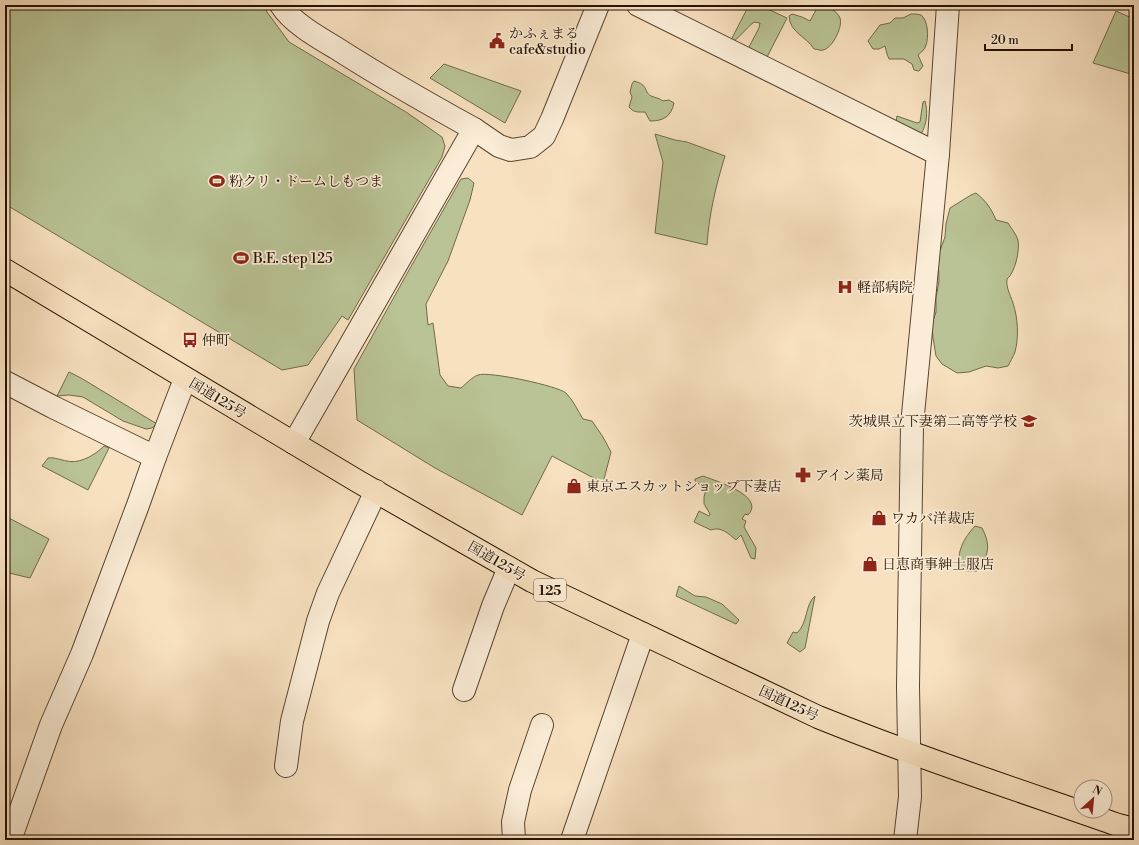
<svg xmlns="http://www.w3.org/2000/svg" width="1139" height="845" font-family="'Libre Bodoni','Noto Serif JP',serif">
<rect width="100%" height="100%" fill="#f8e1c0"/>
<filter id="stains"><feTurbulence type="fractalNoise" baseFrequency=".005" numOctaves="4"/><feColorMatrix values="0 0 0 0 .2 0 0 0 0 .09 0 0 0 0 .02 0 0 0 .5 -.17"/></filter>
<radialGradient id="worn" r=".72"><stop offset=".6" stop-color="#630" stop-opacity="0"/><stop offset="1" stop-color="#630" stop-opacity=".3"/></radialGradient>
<!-- green -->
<g fill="#b9c395" stroke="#706a4b">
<path d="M5,5H265L267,12L289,42L406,112L442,137L445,146L442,157L348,320L342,316L308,365L282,370L5,204Z"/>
<path d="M749,5H759L787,18L766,59L752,52L749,47L759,28L760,23L754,22C745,29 739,39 729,44Z"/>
<path d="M822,5C828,6 838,12 840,18C843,26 833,48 823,50C821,51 817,49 814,49C806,36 790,33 789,16L792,14L802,17L810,21L817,8Z"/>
<path d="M1116,11L1134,19V75L1093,63Z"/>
<path d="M911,14C914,14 918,14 921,15C928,20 929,37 926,45C925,50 921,52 918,55L923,66L919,71L914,70L912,64L904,59H889L887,54L885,46L879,49H873L868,41L880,25L890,23L895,18H903Z"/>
<path d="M444,64L521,91L505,123L430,78Z"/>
<path d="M634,81C649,85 643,91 651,96C656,98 659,98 663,101L669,100L674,103C671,117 663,121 650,121L645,112C638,112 634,113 629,107L632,97L630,92L632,84Z"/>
<path d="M925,101C928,112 927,124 921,134L896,122L897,116L917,123L920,122L923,102Z"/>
<path d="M655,134L675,140L687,142L725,156C716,185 709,214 707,245L655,233L663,162Z"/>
<path d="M468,178L474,183L470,200L448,261L426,304L428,325L433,323L440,375L448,386L461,388C466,384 472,377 478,375C489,371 558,386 566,393C573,400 578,411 583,419L592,421L603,437L611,452L603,483L552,456L522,515L435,468L357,420L354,369L409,270L461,179Z"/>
<path d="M976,193C986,201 991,208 996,220L1008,223C1011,228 1016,234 1018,240C1020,250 1015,273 1007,279C1006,288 1010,294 1013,303C1018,318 1019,337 1015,352C1013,357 1010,362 1008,366L998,368L986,366L969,372L957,373L942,364L936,356L933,338L932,324L936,312V298L939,281L938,256L945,237L946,224L950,208L971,195Z"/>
<path d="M69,372L81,378L157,424L152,428L146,429L123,421L83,397L69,395L57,396Z"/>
<path d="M104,446L109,448L88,490L42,466L48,458C55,457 60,460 67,461C80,464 95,455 104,446Z"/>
<path d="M703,476C716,481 766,496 748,515L745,514L742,519L746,521L744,527L756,548L755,559L751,558L741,535L736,540C729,534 721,526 711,530L694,522L699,511L709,516L710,514L704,504V497L706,489L695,481V479Z"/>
<path d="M5,516L49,539L30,578L5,572Z"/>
<path d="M975,526L982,528C991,545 989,556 977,571H966L960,568C956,552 964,538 975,526Z"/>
<path d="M679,586L695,596L706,597L722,604L739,620L736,624L676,596Z"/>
<path d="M815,596L805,648L800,652L787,643L793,632L797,633C808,623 805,604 815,596Z"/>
</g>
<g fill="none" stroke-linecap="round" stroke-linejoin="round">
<defs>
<g id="minor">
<path d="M281,5C291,22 319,38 336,48C381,77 427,103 474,129L294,443"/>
<path d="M638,5L938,154"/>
<path d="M474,129L499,146L511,150L530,147L544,136L552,119L598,5"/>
<path d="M5,382L53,407L155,457"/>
<path d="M464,690L493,606L509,568"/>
<path d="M286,766L292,721L318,621L328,593L376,491"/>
<path d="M10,840L51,725L82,654L138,505L155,457L185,379"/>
<path d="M514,840L513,822L520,790L542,725"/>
<path d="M572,840L643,634"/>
<path d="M905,840L910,797L908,686L912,425L938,154L948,5"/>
</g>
<path id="highway" d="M5,270L359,482L532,581L818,717C917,757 1018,790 1118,825L1134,829"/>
</defs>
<!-- minor casing -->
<use href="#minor" stroke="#5a4531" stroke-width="24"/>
<!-- highway casing -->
<use href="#highway" stroke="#261101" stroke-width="24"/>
<!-- minor -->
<use href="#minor" stroke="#faecd6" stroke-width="22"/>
<!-- highway -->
<use href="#highway" stroke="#f8e1c0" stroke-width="22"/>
</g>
<!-- icons -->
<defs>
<symbol id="civic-bare" viewBox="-9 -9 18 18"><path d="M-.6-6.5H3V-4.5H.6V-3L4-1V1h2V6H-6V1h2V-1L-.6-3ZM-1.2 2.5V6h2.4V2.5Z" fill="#8f2418" stroke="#faecd6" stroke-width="2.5" paint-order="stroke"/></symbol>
<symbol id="stadium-bare" viewBox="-9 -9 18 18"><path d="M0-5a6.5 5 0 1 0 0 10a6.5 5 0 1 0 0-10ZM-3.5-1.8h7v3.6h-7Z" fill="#8f2418" stroke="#faecd6" stroke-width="2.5" paint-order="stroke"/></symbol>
<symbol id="hospital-bare" viewBox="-9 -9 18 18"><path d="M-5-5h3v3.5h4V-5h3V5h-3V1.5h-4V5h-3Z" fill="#8f2418" stroke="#faecd6" stroke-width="2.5" paint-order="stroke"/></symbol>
<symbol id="bus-bare" viewBox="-9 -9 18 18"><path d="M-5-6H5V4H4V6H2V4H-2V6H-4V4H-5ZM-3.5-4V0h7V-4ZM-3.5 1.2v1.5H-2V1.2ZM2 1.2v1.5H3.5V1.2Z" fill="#8f2418" stroke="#faecd6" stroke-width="2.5" paint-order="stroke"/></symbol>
<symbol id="school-bare" viewBox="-9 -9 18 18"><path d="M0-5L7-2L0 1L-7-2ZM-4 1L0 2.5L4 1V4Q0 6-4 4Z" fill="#8f2418" stroke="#faecd6" stroke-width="2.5" paint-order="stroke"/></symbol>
<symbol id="pharmacy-bare" viewBox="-9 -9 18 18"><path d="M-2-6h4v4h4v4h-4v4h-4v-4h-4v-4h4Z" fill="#8f2418" stroke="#faecd6" stroke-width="2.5" paint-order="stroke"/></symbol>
<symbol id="shop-bare" viewBox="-9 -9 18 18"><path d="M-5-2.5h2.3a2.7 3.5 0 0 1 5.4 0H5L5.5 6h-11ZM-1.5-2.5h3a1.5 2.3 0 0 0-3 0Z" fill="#8f2418" stroke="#faecd6" stroke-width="2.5" paint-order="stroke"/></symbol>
</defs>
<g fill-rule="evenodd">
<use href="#civic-bare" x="486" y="30" width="22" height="22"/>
<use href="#stadium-bare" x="206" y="170" width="22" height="22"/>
<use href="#stadium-bare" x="230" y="247" width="22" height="22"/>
<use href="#hospital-bare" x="834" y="276" width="22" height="22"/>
<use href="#bus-bare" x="179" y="329" width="22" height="22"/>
<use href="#school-bare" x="1018" y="410" width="22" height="22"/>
<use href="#pharmacy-bare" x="792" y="464" width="22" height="22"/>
<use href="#shop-bare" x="563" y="475" width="22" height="22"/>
<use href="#shop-bare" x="868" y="507" width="22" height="22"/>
<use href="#shop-bare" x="859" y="553" width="22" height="22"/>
</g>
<g text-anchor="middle" stroke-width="3.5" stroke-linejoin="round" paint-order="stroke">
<!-- shield labels -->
<rect fill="#faecd6" stroke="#665341" stroke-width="1" x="534" y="579" width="32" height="22" rx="3"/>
<g font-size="13" font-weight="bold" fill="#261101">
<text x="550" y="595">125</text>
</g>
<!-- poi labels -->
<g font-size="14" fill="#261101" stroke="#faecd6" text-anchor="start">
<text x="509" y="38">かふぇまる<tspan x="509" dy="16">cafe&amp;studio</tspan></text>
<text x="229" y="186">粉クリ・ドームしもつま</text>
<text x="253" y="263">B.E. step 125</text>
<text x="857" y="292">軽部病院</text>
<text x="202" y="345">仲町</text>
<text x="1017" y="426" text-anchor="end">茨城県立下妻第二高等学校</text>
<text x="815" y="480">アイン薬局</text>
<text x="586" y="491">東京エスカットショップ下妻店</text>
<text x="891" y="523">ワカバ洋裁店</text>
<text x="882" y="569">日恵商事紳士服店</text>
</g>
<!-- street labels -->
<g font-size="14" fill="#261101" stroke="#faecd6">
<text transform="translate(218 398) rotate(31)" y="5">国道125号</text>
<text transform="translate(497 561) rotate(30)" y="5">国道125号</text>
<text transform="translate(789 703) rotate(25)" y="5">国道125号</text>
</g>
</g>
<!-- margin -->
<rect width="1139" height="845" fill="none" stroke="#f8e1c0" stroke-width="20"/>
<rect x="6" y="6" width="1127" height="833" fill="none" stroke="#261101" stroke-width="2"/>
<rect x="10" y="10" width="1119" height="825" fill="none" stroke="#261101"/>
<!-- north arrow -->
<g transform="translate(1093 799) rotate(27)"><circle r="19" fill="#faecd6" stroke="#a59481"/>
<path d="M0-3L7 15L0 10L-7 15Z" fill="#8f2418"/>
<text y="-6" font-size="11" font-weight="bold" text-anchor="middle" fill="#261101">N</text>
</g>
<!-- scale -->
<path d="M985 44v6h87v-6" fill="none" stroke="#261101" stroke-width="2"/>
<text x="991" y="44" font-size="12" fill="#261101" stroke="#faecd6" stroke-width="3" paint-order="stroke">20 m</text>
<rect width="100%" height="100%" filter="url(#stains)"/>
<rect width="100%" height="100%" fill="url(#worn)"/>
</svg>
